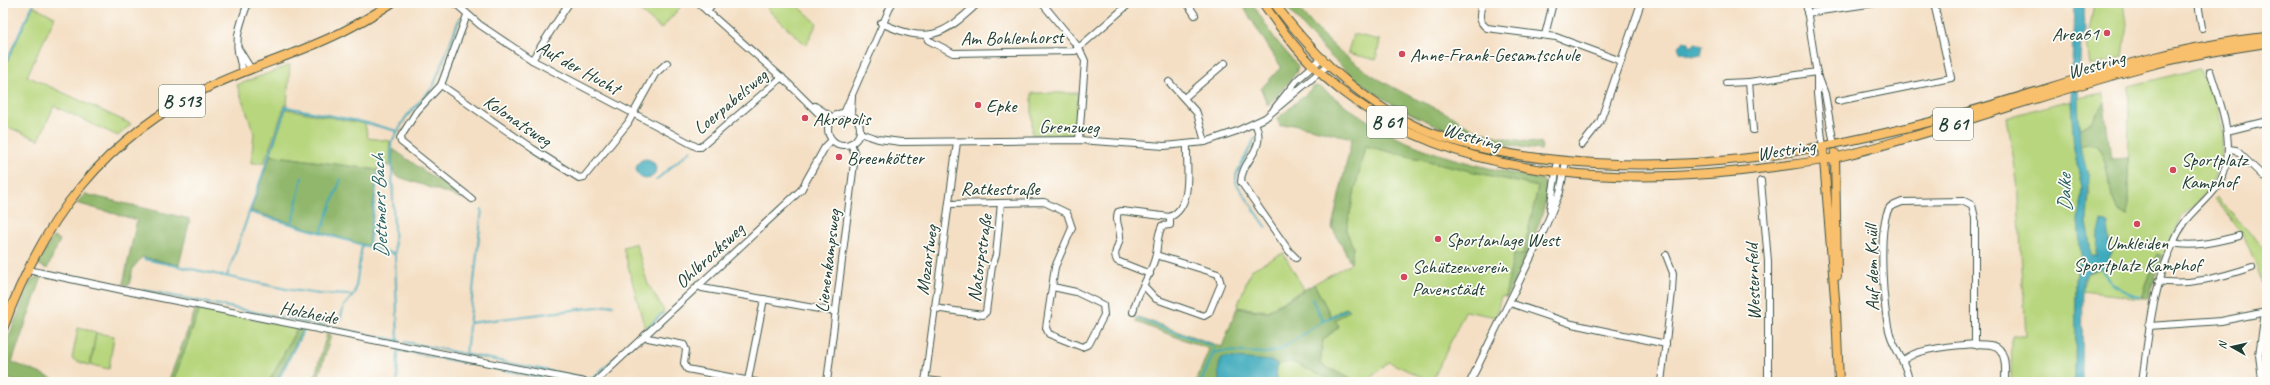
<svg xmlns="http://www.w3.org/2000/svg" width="2270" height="385" font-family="Caveat,sans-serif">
<rect width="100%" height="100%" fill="#fdfcf7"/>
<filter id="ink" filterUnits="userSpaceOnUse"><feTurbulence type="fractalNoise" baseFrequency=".025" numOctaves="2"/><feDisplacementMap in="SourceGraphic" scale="8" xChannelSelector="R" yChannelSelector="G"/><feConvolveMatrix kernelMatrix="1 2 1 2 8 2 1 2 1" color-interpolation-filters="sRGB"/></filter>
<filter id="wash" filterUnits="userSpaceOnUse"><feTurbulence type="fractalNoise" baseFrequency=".012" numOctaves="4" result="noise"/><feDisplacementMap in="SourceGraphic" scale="16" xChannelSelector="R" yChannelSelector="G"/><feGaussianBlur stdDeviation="0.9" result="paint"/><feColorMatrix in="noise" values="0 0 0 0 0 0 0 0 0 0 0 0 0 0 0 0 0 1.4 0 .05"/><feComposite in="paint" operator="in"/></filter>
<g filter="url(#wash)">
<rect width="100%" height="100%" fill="#f4dfc4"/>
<!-- green -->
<g fill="#b7d67d" stroke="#6b8a58">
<path d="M641,3H684L661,29L637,8Z"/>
<path d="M773,3H795L817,23L806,45L767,9Z"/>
<path d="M2094,3H2124L2127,23L2123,57L2090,66L2087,43Z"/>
<path d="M33,6L55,17L27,76L131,124L118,136L54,106L39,140L3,125V71Z"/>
<path d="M1353,34L1380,40L1376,60L1348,53Z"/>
<path d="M290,65L287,105H285L264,163H251L254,133L237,85Z"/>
<path d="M2199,69L2203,78L2208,82L2218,107L2222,131V150L2214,181L2206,193L2182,217L2163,256L2157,254L2142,298L2082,291L2086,274L2101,268L2111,252L2110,236L2098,231L2097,256H2091L2087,220L2090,189L2080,146L2087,144L2098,146L2105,162L2112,197L2118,211L2128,216L2129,86Z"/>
<path d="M1032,93H1078L1075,134L1032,135Z"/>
<path d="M2103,93L2104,103L2091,122L2079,129L2078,98Z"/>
<path d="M2071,100L2074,150L2082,188L2078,221L2081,256L2076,278L2075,382H2011L2012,336H2026L2017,181L2007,117Z"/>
<path d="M286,109L365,124L368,138L390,141V166H379L378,170L270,155Z"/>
<path d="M1365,146L1538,187L1523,255L1514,254L1505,297L1501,296L1496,317L1465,311L1432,382L1389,362L1366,382H1357L1320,364L1323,340L1339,327L1334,320L1347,307L1331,316L1314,284L1351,263L1353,247L1346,231Z"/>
<path d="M2216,197L2267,251V303C2256,259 2246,232 2214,199Z"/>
<path d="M636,243L647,282L664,311L645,329L623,247Z"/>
<path d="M1283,253L1304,289L1267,311L1237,307L1251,270Z"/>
<path d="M200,309L297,328L269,382H173Z"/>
<path d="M78,328L96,332L90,366L72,359Z"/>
<path d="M96,333L114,336L109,369L91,365Z"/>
<path d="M1292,362L1336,382H1276L1277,364Z"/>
</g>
<!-- forest -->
<g fill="#91b76c" stroke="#587a50">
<path d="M1241,3H1252L1275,39L1298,66L1296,73L1268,106L1261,89L1281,67Z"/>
<path d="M1284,3H1295C1334,56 1382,85 1442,111C1453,116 1463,124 1474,129C1496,138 1519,140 1542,144L1541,150C1427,136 1354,95 1284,3Z"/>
<path d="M1315,86L1320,87C1346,106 1372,126 1402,140C1447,160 1496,170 1543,180C1544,183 1547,186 1547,189C1548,212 1518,274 1507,297H1505L1514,253L1523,255L1538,187L1365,146L1346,230L1353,247L1351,263L1332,227L1352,138L1293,124L1280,126L1277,119Z"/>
<path d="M2104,103L2111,159L2128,158V216L2118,211L2112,197L2105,162L2098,146L2087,144L2080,146L2079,129L2091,122Z"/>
<path d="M393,149L464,199L396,176L392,167Z"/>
<path d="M270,155L378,170L368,246L251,211Z"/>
<path d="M85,194L190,219L179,265L142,257L133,268L129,285L123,284L137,220L76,203Z"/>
<path d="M53,237L60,240L47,269L38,264Z"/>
<path d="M2157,254L2163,256L2148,298H2142Z"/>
<path d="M37,277H42L12,362L61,382H17L3,377V352L31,280Z"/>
<path d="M1314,284L1331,316L1347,307L1350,310L1335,320L1339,326L1323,340L1320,364L1357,382H1336L1292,362L1277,364L1270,361L1218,377L1221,382H1196L1209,349L1136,322L1138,317L1222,347L1237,308L1267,312Z"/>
<path d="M196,308L200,309L173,382H168Z"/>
<path d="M297,328L303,329L276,382H269Z"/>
<path d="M327,334L331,335L317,382H313Z"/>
</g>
<!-- water -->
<g fill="#3daabc" stroke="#2e7478">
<path d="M2074,3H2084L2085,30L2081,43L2078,98L2080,146L2089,177L2087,220L2091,256H2097L2098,231L2101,221L2107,222L2108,224L2111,252L2105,266L2088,272L2083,280L2082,382H2075L2076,278L2081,256L2078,221L2082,188L2074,150L2071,100Z"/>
<path d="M1683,41L1688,42L1691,47L1695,43L1703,45L1701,56H1693L1680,52L1678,46Z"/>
<circle cx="646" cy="169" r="10"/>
<path d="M1223,357L1270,361L1277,364L1276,382H1221C1217,375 1218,363 1223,357Z"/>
</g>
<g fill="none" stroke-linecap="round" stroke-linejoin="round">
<!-- stream -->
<g stroke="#3daabc" stroke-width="2">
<path d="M3,68L34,3"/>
<path d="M1255,138L1236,175V183L1267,228"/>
<path d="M656,180L691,150"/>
<path d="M249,212L394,254"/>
<path d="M292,224L302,177"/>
<path d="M321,232L341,179"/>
<path d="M369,247L378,172"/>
<path d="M144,259L291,290L319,294L353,295"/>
<path d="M2100,266C2108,283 2121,293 2140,296"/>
<path d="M227,276L286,107L363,122L397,131"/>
<path d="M143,290L400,341"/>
<path d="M1312,299L1323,321"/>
<path d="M1136,318L1214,346L1213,354"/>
<path d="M340,319L344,306L355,293L362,245"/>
<path d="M469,323L613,305"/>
<path d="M645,330L663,313"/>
<path d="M398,342L391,143L406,117L433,87L460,17"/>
<path d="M405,342L584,378L594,377L640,335"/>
<path d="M398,350L565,382"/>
<path d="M466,354L482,209"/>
<path d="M277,382L304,329"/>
<path d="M397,382L398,348"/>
<path d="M1201,382L1213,354L1220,351L1266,353L1280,350L1323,321L1347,309"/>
</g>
</g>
</g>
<g filter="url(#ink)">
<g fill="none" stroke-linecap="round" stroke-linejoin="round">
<defs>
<g id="minor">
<path d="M455,3L480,25L532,60L697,147H701L782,77"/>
<path d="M698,3L789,84L829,124"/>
<path d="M1042,3L1079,48L1085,61L1079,140"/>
<path d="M1187,3L1195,15"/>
<path d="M1482,3C1480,13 1477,21 1487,28L1556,37L1621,61"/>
<path d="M1806,3L1817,75V94L1823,148"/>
<path d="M2198,3L2202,28"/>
<path d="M707,11L713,3"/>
<path d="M1807,13L1875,3"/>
<path d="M467,15L441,85L417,111L400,138L401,142L472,199"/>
<path d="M881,23C928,44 942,37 978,3"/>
<path d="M926,35L928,40L953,53L1075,51L1130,3"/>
<path d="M1545,35L1553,3"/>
<path d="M238,48L251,69"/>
<path d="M532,60L569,3"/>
<path d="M244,72C232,45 238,29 248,3"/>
<path d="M1819,78L1825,94L1834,145"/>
<path d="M1169,82L1197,113L1205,142"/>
<path d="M1726,83L1749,82"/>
<path d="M441,85L533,149L579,178L584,177L628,123L655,74L667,63"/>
<path d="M1184,98L1225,63"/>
<path d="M1838,101L1951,78L1934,3"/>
<path d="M815,106L832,117"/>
<path d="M1274,109L1297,80L1321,59"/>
<circle cx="844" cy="129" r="16"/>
<path d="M844,113L892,3"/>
<path d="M851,114L852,95"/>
<path d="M1255,123C1268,150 1241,160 1241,182L1289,251L1296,258"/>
<path d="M1753,130L1749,82L1817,72"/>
<path d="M2227,131L2267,121"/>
<path d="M860,133L878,139L901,142L1079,140L1164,146L1205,142L1237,131L1265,118L1327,66"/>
<path d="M1582,145L1600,122L1641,3"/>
<path d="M2229,149L2236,150L2267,180"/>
<path d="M1761,181L1768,261V382"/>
<path d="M949,204L1044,202L1067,213L1072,228L1055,267L1046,328L1049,334L1082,347L1089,344L1104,315L1103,305L1076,292L1053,287"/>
<path d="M1550,209L1558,160"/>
<path d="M1162,226L1170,225V217"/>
<path d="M2173,243C2194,248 2218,241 2239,236"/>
<path d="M28,270L146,295L585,382"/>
<path d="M1150,274L1117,261C1112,253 1119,246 1120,238C1121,228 1114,222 1118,212L1122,211L1170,217C1194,206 1186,167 1187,145"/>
<path d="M2158,281C2189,286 2222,277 2252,267"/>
<path d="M698,285L702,288L836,312"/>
<path d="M1144,286L1156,299L1204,316L1209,313L1221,284L1218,274L1156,255"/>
<path d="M1510,303L1572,324L1666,344"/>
<path d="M934,308L983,315L986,312L992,266L996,255L1001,203"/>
<path d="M1133,312C1137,291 1152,275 1156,254C1158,244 1157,235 1162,226"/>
<path d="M2149,326L2221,321L2267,312"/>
<path d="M645,335L648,338L684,345L686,350L684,363L687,369L756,382"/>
<path d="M1903,360C1909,357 1914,353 1920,352C1934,348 1984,340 1997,347C2007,354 2005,372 2005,382"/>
<path d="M748,380L764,299"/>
<path d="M925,380L944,382"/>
<path d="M2262,380L2259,355L2265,312"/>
<path d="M595,382L801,190L825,147L832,140"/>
<path d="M827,382L855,155L851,143"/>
<path d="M925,382L957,142"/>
<path d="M1470,382L1541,237L1560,192L1566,161"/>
<path d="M1661,382L1672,292L1673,273L1666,255"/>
<path d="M1909,382C1907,363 1895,351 1890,334C1883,313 1877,224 1890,207L1902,202L1964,201L1972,205L1975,218V345"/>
<path d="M2142,382C2149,331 2152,292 2173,244C2182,220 2195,212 2211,194C2243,159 2222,109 2210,71"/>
</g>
<g id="major">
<path d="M1263,3C1288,40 1314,72 1351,98C1467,183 1637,186 1774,167C1795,164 1817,162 1838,157C1945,131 2048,91 2155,64C2192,54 2229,49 2267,43"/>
<path d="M1274,3C1310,51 1350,91 1403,120C1450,145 1504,155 1557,160C1699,175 1821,151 1957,115C2060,87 2160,47 2267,37"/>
<path d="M1823,148L1836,311L1839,382"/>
<path d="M1835,153L1837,276"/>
<path d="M3,329C42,220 105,136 211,86C253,66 298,54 340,33C358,24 375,14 392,3"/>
</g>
</defs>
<!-- minor casing -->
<use href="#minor" stroke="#3f554a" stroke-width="8"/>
<!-- major casing -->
<use href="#major" stroke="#3f554a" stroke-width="10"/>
<!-- minor -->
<use href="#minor" stroke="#fff" stroke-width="6"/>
<!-- major -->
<use href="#major" stroke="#f8bf6c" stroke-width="8"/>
</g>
</g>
<!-- markers -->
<g fill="#d1495b" stroke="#fdfcf7" stroke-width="1.5">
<circle cx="2107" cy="33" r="4"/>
<circle cx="1402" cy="54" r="4"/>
<circle cx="978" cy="105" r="4"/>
<circle cx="805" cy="118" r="4"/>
<circle cx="839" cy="157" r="4"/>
<circle cx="2173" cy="170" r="4"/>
<circle cx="2137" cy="224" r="4"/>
<circle cx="1438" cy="239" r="4"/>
<circle cx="1404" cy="277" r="4"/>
</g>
<g text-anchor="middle" stroke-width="3.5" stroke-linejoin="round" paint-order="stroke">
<!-- shield labels -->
<g fill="#fdfcf7" stroke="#62766e" stroke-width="1">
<rect x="159" y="85" width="46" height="32" rx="3"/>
<rect x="1367" y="106" width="40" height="32" rx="3"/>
<rect x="1933" y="108" width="40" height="32" rx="3"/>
</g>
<g font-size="18" font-weight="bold" fill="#1f3d34">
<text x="182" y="107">B 513</text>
<text x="1387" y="128">B 61</text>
<text x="1953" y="130">B 61</text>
</g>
<!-- poi labels -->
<g font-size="19" fill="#1f3d34" stroke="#fdfcf7" text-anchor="start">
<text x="2099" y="40" text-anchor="end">Area61</text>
<text x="1410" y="61">Anne-Frank-Gesamtschule</text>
<text x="986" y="112">Epke</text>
<text x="813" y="125">Akropolis</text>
<text x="847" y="164">Breenkötter</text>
<text x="2181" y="166">Sportplatz<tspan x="2181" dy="22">Kamphof</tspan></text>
<text x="1446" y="246">Sportanlage West</text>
<text x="2137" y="249" text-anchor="middle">Umkleiden<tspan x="2137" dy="22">Sportplatz Kamphof</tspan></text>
<text x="1412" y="273">Schützenverein<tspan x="1412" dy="22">Pavenstädt</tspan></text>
</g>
<!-- street labels -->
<g font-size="19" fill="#1f3d34" stroke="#fdfcf7">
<text transform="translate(1012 37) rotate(-1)" y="7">Am Bohlenhorst</text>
<text transform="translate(2096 64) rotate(-16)" y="7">Westring</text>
<text transform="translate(579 67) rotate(29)" y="7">Auf der Hucht</text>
<text transform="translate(730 101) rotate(-40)" y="7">Loerpabelsweg</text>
<text transform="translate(518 120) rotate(34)" y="7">Kolonatsweg</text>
<text transform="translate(1069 126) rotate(1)" y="7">Grenzweg</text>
<text transform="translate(1472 136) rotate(16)" y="7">Westring</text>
<text transform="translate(1786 149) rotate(-9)" y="7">Westring</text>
<text x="1000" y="195">Ratkestraße</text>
<text transform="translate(709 255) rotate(-43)" y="7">Ohlbrocksweg</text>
<text transform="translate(979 258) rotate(-82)" y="7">Natorpstraße</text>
<text transform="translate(926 260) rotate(-82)" y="7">Mozartweg</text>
<text transform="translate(827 261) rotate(-83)" y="7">Lienenkampsweg</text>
<text transform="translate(1871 268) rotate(-91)" y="7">Auf dem Knüll</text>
<text transform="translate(1752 282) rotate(-92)" y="7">Westernfeld</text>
<text transform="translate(309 312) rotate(11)" y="7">Holzheide</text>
</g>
<!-- water labels -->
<g font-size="20" font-style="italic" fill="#2a6364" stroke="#fdfcf7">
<text transform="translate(2064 193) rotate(-91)" y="7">Dalke</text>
<text transform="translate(379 206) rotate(-92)" y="7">Dettmers Bach</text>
</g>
</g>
<!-- margin -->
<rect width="2270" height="385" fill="none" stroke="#fdfcf7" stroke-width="16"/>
<!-- north arrow -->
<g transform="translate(2232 347) rotate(278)" stroke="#fdfcf7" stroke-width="3" paint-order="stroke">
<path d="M0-3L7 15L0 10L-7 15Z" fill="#1f3d34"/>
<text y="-6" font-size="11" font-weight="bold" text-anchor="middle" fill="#1f3d34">N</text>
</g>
</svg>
